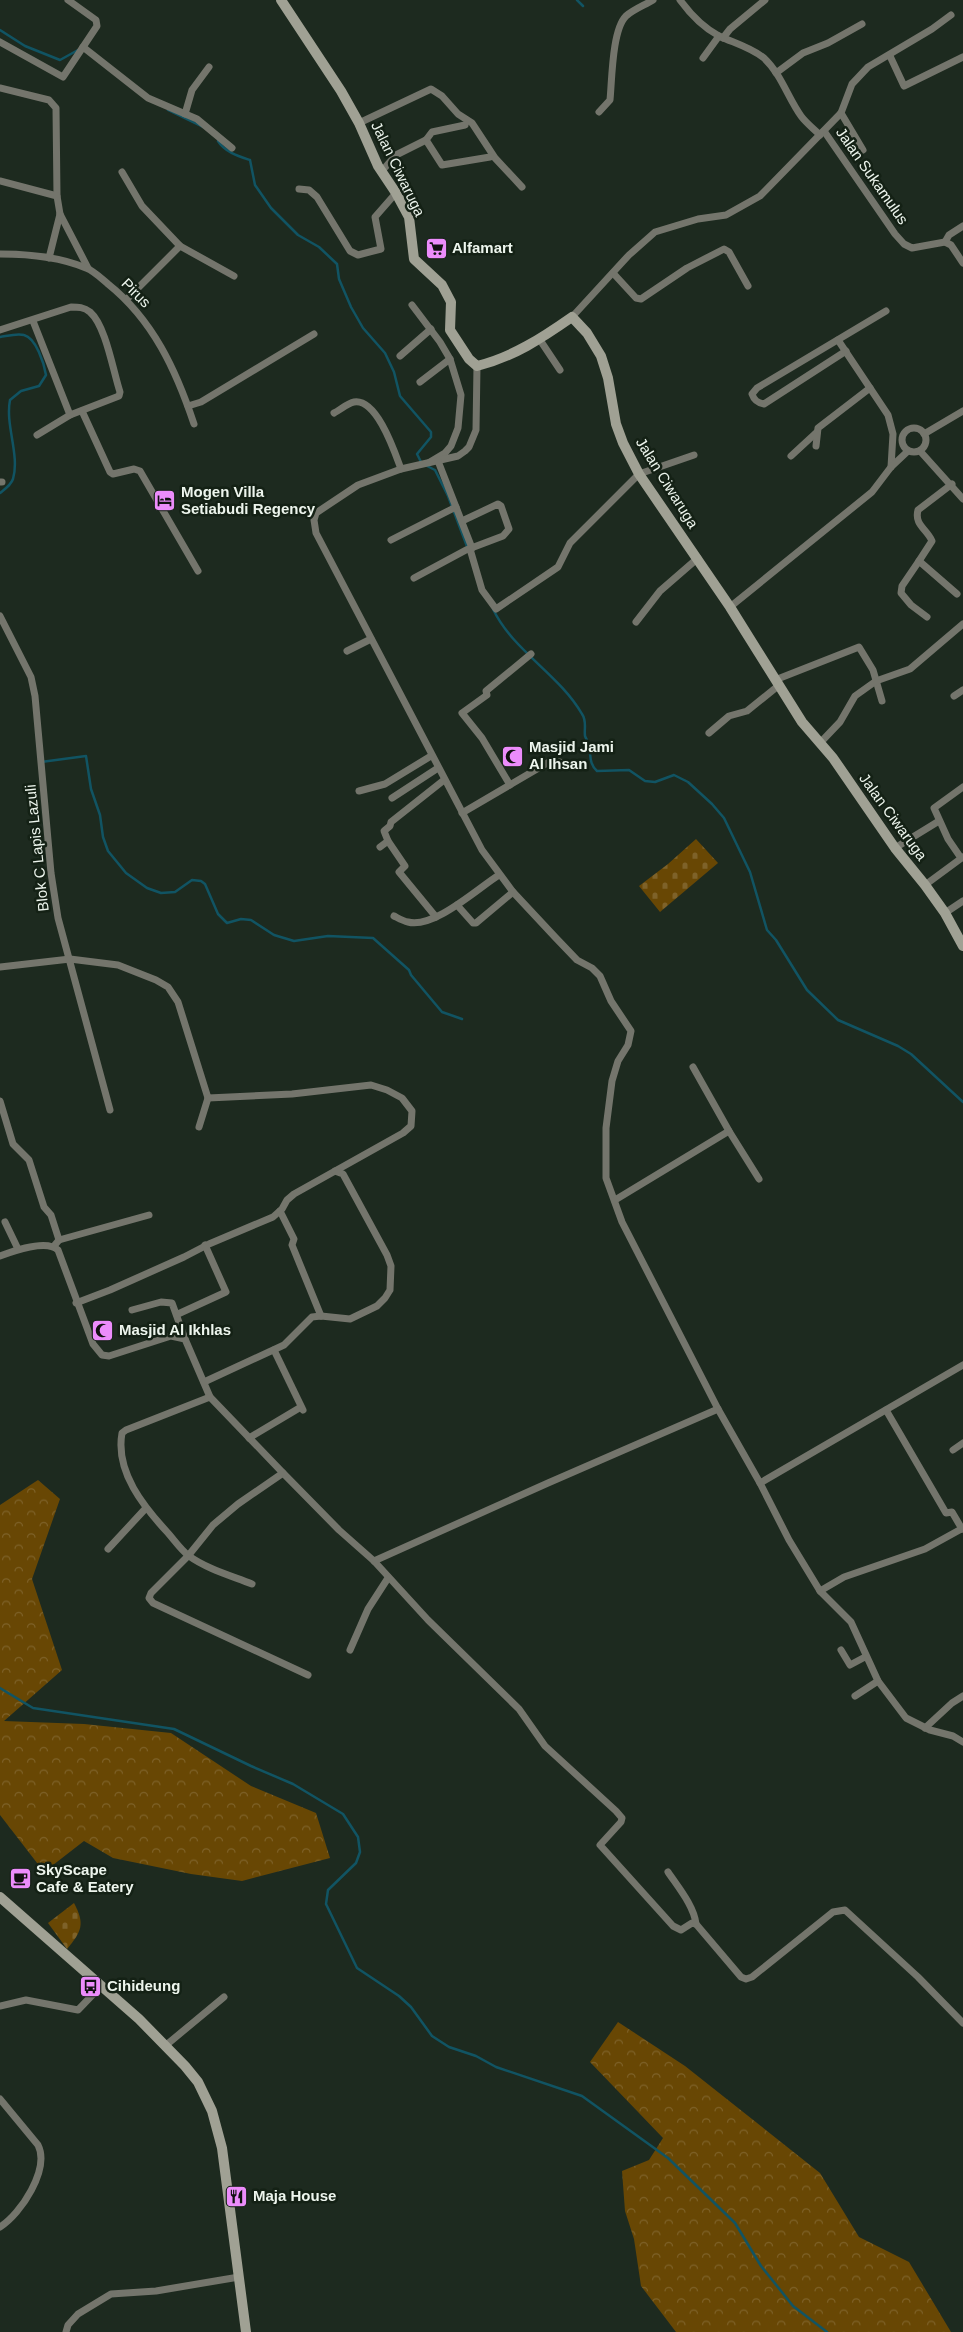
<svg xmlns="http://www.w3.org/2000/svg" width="963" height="2332" font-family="Helvetica,sans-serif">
<defs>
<pattern id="forest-crowns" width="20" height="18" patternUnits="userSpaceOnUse" patternTransform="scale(1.25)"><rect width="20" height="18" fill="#684704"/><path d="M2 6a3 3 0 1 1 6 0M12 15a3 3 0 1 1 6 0" fill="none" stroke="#7e6229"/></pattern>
<pattern id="cemetery-stones" width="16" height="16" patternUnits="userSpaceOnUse" patternTransform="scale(1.25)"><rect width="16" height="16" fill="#684704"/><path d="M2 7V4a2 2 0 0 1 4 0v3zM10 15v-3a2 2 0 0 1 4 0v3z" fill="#7e6229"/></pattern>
</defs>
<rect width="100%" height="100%" fill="#1d2a1f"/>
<!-- forest -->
<g fill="url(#forest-crowns)">
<path d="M38,1480L60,1499L32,1579L62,1670L4,1721L84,1724L171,1733L251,1786L316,1813L330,1858L242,1881L191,1874L113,1858L84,1841L44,1872L0,1815V1505Z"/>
<path d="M618,2022L685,2066L820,2173L859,2237L909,2262L951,2332H676L641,2286L634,2239L625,2211L622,2171L649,2160L663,2138L590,2062Z"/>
</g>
<!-- cemetery -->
<g fill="url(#cemetery-stones)">
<path d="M696,839L718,863L660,912L639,886L668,864Z"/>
<path d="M74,1903C85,1924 82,1931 67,1949L48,1923Z"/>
</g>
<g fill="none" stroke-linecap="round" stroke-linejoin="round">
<!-- stream -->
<g stroke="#115463" stroke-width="2.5">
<path d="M577,0L583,6"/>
<path d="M0,30L25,46L60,60L78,50"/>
<path d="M168,110L203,127"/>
<path d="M218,141C225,152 238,156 250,160L255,185L271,208L298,235L319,247L337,264L339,279L351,307L363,328L385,353L394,372L400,396L431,432V437L417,454L421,462"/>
<path d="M0,337C7,336 17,333 24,335C36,338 44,363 46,375L39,386L21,391L10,400C5,425 20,455 13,479C11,485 5,489 0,493"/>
<path d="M425,465L435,470L448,496L468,549"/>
<path d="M493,609C513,651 559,674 582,714C587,721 584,728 585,736C586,739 589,742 589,746C591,756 589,764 597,771L629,770L645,781L655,782L674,775L688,782L712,804L724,818L750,872L767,930L776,940L807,990L838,1020L898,1046L911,1054L963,1102"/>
<path d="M41,762L86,756L91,789L100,815L103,837L108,851L126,873L147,888L161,893L175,892L192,880L201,881L205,884L218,914L227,923L241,919L251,920L274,935L294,941L328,936L373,938L409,970L411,975L442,1012L462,1019"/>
<path d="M0,1688L33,1708L174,1729L251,1766L293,1784L343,1814L358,1837L360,1852L356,1863L328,1890L326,1904L357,1968L399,1996L411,2007L432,2036L449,2047L476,2056L496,2067L582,2096L668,2158L735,2223L761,2266L793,2306L827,2332"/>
</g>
<!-- street -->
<g stroke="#74756c" stroke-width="7">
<path d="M680,0C691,15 702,27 719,36C734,43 750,47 764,58C781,74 788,98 801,116C806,123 814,129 820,135"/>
<path d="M723,38L730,29L765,0"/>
<path d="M0,42L63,77L97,26L96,20L68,0"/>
<path d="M83,47L148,98L197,119L232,148"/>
<path d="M890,56L904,86L963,57"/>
<path d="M703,58L719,36"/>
<path d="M776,73L803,53L828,43L862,24"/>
<path d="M0,88L49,100L56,108L57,196"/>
<path d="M599,112L610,100C612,80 612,30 626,16C634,9 645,5 653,0"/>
<path d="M841,113L863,150"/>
<path d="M185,114L192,90L209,67"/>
<path d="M359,123L431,89L442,96L458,114L472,123L495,158L522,187"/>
<path d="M824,131L895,234L904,244L912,248L945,242L951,245L963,263"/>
<path d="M426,140L432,132L465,125"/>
<path d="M122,172L142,206L180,246L234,276"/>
<path d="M381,172L396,155L426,140L442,165L490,157"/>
<path d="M0,181L57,196L60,214L49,258"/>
<path d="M299,189L309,190L317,197L350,251L358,255L381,249L375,217L396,193"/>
<path d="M60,214L88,268"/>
<path d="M945,242L949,235L963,226"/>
<path d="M0,254C28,254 60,257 86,268C94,271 101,278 108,284C153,320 176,370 194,424"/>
<path d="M613,273L636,298L641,299L687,268L724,249L729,252L748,286"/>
<path d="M127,299L180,246"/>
<path d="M412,305L440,342L450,359L461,395L458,428L451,446L445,453L430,462"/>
<path d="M572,317L629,255L655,232L698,219L726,215L760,196L841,113L852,84L868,67L932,29L951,15"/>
<path d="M33,321L70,415"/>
<path d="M0,330L71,307C78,307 84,307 90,312C106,326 113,371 120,392L119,396L70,415L37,435"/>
<path d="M540,340L560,370"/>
<path d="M838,340L888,415L893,434L891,467"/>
<path d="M846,351L764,404C757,403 754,400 752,394L757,388L886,311"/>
<path d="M400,356L431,329"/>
<path d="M477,366L476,430L469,447L465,451L458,456L401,469L358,485L316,513L314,520L316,533L482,850L513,892L555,937L577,960L592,968L600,976L611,1001L631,1031L628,1045L618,1061L612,1081L606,1128V1178L622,1222L718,1409L760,1483L789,1540L820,1591L851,1622L878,1681L906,1718L930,1730L953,1736L963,1742"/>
<path d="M420,382L450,359"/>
<path d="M188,406L201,402L314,334"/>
<path d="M82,411L110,472L113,474L134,469L140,471L198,571"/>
<path d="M334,413C340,410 348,403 354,402C377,398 395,453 401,469"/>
<circle cx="914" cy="440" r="12"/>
<path d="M924,434L963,411"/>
<path d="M816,446L818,428L870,388"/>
<path d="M920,451L963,499"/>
<path d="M791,456L817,432"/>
<path d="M438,461L472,548"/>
<path d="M0,482H2"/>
<path d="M391,540L456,507"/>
<path d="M470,549L482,590L496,609L558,567L570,543L639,474L694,455"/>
<path d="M919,561L932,541C927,529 914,525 918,510L952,484"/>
<path d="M414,578L466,550L503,536L509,529L501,506L498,504L462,521"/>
<path d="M730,607L872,492L891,467L908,451"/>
<path d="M0,616L31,677L35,696L51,873L58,918L110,1110"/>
<path d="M927,617L911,605L901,593L902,586L919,561L957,594"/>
<path d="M636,622L660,591L698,558"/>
<path d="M347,651L371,639"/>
<path d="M775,680L859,647L873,670L882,701"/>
<path d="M954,696L963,690"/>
<path d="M709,733L729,716L747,711L778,686"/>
<path d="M820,743L840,722L855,696L876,681L910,669L963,624"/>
<path d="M510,785L482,738L462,713L487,695L486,691L531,654"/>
<path d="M359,791L385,784L431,756"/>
<path d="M392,798L438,768"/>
<path d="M462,813L549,762H560L566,766"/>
<path d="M388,841L405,866L399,872L436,917"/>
<path d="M380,847L388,841L384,831L390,826L391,822L444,780"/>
<path d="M895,848L939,821"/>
<path d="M961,858L948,839L934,808L963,787"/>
<path d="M925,885L963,857"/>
<path d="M457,905L473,923H476L513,892"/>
<path d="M945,913L963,901"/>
<path d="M394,916C398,918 403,921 408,922C434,929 478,888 499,875"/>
<path d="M0,967L70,959L118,965L156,980L168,987L178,1002L208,1098L292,1094L371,1085L387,1090L402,1098L412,1111L411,1126L403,1133L294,1194L287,1200L282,1209L273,1217L209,1244L184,1257L110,1290L76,1303"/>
<path d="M693,1067L729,1131L759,1179"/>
<path d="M0,1101L13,1144L29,1160L44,1207L51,1215L59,1240L54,1246"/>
<path d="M199,1127L208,1098"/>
<path d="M615,1200L729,1131"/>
<path d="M280,1211L294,1239L292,1245L321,1316"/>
<path d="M5,1222L18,1249"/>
<path d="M59,1240L149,1215"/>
<path d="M0,1256C13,1251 47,1239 58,1250L93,1344L102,1355L109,1356L171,1336L185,1339L210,1397L283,1473L339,1530L374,1561L428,1620L519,1709L545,1746L616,1811L622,1818L621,1822L600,1845L673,1926L681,1930L692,1923L696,1924L741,1977L746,1979L752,1977L833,1912L845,1910L918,1977L963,2023"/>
<path d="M132,1310L161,1302L172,1303L185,1339"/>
<path d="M178,1314L226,1292L205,1245"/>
<path d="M274,1350L303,1410"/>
<path d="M204,1382L284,1345L312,1317L321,1316L350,1319L377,1306L385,1298L390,1290L391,1266L387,1255L343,1174L335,1171"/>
<path d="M210,1397L126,1430L122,1433C115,1472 144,1507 168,1533C175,1541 181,1550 189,1556C207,1569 232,1576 252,1584"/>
<path d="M886,1410L946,1513L952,1512L962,1529"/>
<path d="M249,1438L301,1407"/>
<path d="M953,1450L963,1443"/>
<path d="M283,1473L238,1504L213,1525L188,1556L151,1593L149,1598L153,1603L308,1675"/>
<path d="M760,1483L963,1365"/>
<path d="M108,1549L146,1508"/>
<path d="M374,1561L548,1483L718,1409"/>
<path d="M820,1591L844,1577L925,1549L963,1528"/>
<path d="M350,1650L368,1609L388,1578"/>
<path d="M841,1650L850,1665L865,1657"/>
<path d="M855,1696L878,1681"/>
<path d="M925,1728L952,1703L963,1696"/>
<path d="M668,1872C678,1887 694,1906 696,1924"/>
<path d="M0,2006L26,2000L78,2010L101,1986"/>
<path d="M165,2046L224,1997"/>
<path d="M0,2099L38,2145C50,2169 21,2214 0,2227"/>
<path d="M66,2332L68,2325L78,2314L111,2294L156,2291L239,2277"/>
</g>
<!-- secondary -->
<g stroke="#a0a194" stroke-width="10">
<path d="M281,0L341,91L359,123L378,166L396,193L409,217L414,259L442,285L451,302L450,330L469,359L477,366C513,357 542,338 572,317L587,333L601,356L608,378L616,424L623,443L639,474L730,607L802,722L833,758L895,848L925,885L945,913L963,946"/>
<path d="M0,1897L139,2019L185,2066L198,2082L212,2111L222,2148L246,2332"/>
</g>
</g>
<!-- icons -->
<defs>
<symbol id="supermarket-square" viewBox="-11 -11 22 22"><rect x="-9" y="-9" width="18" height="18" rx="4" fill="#ec8cfb" stroke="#142115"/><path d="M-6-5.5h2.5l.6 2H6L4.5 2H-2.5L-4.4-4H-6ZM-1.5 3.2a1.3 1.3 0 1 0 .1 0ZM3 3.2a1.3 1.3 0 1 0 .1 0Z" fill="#111"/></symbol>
<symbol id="hotel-square" viewBox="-11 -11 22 22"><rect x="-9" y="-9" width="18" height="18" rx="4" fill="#ec8cfb" stroke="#142115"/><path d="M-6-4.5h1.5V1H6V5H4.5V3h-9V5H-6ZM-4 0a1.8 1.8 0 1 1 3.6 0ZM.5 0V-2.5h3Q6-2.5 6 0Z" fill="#111"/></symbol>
<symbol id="mosque-square" viewBox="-11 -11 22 22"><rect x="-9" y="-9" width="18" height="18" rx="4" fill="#ec8cfb" stroke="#142115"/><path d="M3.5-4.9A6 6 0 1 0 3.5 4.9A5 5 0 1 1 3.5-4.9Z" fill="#111"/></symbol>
<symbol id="cafe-square" viewBox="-11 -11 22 22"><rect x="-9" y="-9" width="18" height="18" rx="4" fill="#ec8cfb" stroke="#142115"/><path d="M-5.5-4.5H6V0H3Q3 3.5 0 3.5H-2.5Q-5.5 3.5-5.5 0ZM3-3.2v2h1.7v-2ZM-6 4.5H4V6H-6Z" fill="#111"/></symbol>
<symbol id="bus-square" viewBox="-11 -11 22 22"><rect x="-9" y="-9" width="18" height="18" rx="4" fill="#ec8cfb" stroke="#142115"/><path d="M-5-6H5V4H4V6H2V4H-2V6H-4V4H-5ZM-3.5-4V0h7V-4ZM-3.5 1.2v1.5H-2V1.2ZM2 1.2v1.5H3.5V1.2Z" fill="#111"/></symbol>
<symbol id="restaurant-square" viewBox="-11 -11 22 22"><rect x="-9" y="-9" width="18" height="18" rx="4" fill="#ec8cfb" stroke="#142115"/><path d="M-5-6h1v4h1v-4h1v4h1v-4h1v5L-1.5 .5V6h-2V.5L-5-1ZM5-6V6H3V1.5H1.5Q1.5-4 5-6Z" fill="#111"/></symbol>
</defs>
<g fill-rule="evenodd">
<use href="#supermarket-square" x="424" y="236" width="25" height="25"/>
<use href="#hotel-square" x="152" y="488" width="25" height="25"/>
<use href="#mosque-square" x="500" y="744" width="25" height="25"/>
<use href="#mosque-square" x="90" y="1318" width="25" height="25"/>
<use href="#cafe-square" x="8" y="1866" width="25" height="25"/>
<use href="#bus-square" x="78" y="1974" width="25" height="25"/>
<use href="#restaurant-square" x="224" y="2184" width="25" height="25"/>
</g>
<g text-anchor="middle" stroke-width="5" stroke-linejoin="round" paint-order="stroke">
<!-- street labels -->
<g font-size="15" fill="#edf5ed" stroke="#142115">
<text transform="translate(398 169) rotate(64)" y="5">Jalan Ciwaruga</text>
<text transform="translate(872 176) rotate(55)" y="5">Jalan Sukamulus</text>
<text transform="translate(136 293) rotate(45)" y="5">Pirus</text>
<text transform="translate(667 483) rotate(58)" y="5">Jalan Ciwaruga</text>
<text transform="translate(893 817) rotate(54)" y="5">Jalan Ciwaruga</text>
<text transform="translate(37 848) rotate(-96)" y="5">Blok C Lapis Lazuli</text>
</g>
<!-- poi labels -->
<g font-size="15" font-weight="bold" fill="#edf5ed" stroke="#142115" text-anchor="start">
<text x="452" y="253">Alfamart</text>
<text x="181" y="497">Mogen Villa<tspan x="181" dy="17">Setiabudi Regency</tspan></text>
<text x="529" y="752">Masjid Jami<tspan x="529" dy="17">Al Ihsan</tspan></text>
<text x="119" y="1335">Masjid Al Ikhlas</text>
<text x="36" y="1875">SkyScape<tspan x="36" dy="17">Cafe &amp; Eatery</tspan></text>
<text x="107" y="1991">Cihideung</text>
<text x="253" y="2201">Maja House</text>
</g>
</g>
</svg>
